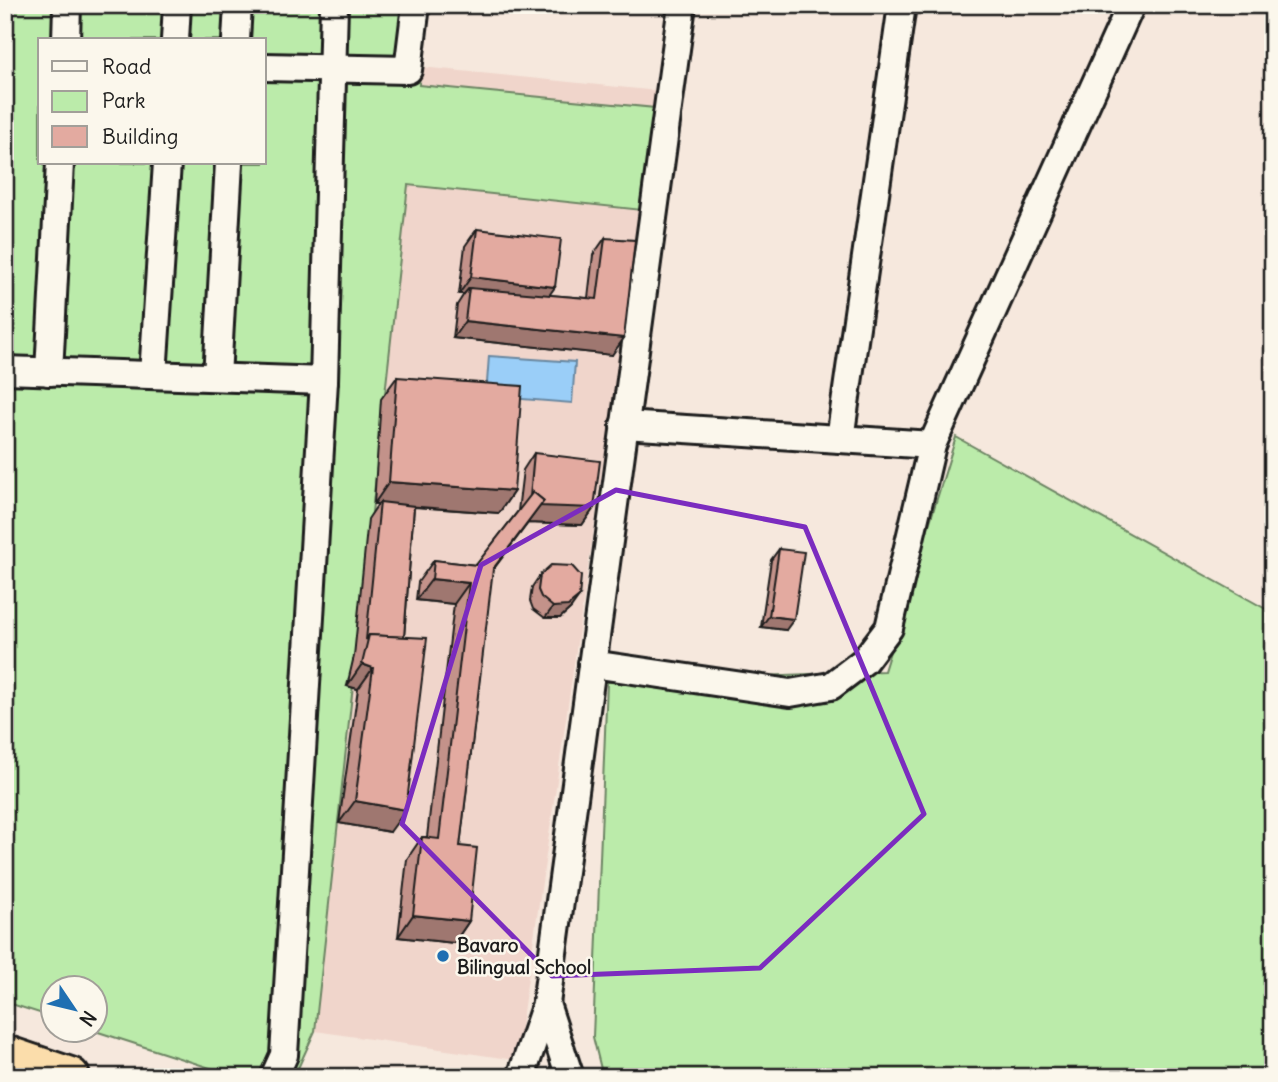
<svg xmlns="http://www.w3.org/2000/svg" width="1278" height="1082" font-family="Delius,sans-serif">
<rect width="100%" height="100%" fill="#f6e8dd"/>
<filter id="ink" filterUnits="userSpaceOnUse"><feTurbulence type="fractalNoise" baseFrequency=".0143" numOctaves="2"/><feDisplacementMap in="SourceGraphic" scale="14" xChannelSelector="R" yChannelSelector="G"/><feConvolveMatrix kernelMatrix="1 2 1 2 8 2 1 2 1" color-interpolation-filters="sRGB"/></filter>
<g filter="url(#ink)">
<!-- built -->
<path fill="#f0d5cb" d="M421,67L658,91L516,1060L315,1031Z"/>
<!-- green -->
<g fill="#bbebaa" stroke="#6c8463" stroke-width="2" fill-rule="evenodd">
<path d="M5,5H427L419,85L655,108L642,210L408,185L315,1031L294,1077H238L92,1030H94V988H52V1017L5,1002ZM40,40H264V163H40Z"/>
<path d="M956,437L1273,613V1077H603L593,1037L607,682L884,671Z"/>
</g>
<!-- water -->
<path fill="#9acef8" stroke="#6887a0" stroke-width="2" d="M489,356L575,362L572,403L486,396Z"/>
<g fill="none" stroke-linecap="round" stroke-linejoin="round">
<defs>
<g id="minor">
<path d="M66,40L67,5"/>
<path d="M175,40L177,5"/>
<path d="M236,40L238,5"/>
<path d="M264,67L408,70L416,5"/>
<path d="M5,370L324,381"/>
<path d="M49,372L60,163"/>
<path d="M153,375L167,163"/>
<path d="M217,377L229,163"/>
<path d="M624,425L932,445"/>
<path d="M840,439L902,5"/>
<path d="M592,664L790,693L831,686L864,661L889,628L932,445L1131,5"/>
<path d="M546,1004L570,1077"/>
<path d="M274,1077L284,1055L324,381L334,5"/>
<path d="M521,1077L546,1004L682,5"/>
</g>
<path id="highway" d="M5,1055L70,1077"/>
</defs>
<!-- minor casing -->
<use href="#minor" stroke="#1c1c1c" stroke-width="32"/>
<!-- highway casing -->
<use href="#highway" stroke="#1c1c1c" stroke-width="44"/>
<!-- minor -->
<use href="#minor" stroke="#fbf7ec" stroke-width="26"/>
<!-- highway -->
<use href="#highway" stroke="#fbddab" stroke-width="38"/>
</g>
<!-- wall -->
<g fill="#c3928a" stroke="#1c1c1c" stroke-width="2">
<path d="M477,229L549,295L588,298L593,255L605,238L612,355L453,338L457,305L464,294H459L465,246Z"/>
<path d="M397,377L514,491L499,513L414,507L404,637L390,832L339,823L358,689L347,686L354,656L368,519L378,504H374L381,399Z"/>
<path d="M534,453L594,508L582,525L528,523L492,571L460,846L469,921L454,943L398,937L407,859L422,837H427L454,604L416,600L418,582L434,560L476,565L518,511L523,470Z"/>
<path d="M779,549L786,630L761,627L771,560Z"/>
<path d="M540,575L571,608L560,618H545L533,609L530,601L532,587Z"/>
</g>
<!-- shaded-wall -->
<g fill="#9f7770" stroke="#1c1c1c" stroke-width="2">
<path d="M471,277L555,287L543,304L469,288L464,294H459Z"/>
<path d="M465,321L624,338L612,355L453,338Z"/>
<path d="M389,482L514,491L499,513L380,504V502L378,504H374Z"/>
<path d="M544,501L594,508L582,525L528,523L477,591Z"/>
<path d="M432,579L469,583L454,604L416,600Z"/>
<path d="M579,597L571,608L560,618H545L553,607Z"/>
<path d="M769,616L794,619L786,630L761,627Z"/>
<path d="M362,664L373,668L358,689L347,686Z"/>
<path d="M355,801L406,810L390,832L339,823Z"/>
<path d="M413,915L469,921L454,943L398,937Z"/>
</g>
<!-- building -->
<g fill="#e3aaa0" stroke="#1c1c1c" stroke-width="2">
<path d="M477,229L561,239L555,287L471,277Z"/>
<path d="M605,238L635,240L624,338L465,321L469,288L597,299Z"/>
<path d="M397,377L522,386L514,491L389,482Z"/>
<path d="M534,453L600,461L594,508L540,506L544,501L533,492L530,497Z"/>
<path d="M533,492L544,501L493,569L460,846L477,848L469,921L413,915L422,837L439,839L469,583L432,579L434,560L476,565Z"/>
<path d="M380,502L414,506L404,637L369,635L366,640Z"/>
<path d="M779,549L804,552L794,619L769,616Z"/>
<path d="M551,565L572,566L581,576L579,597L568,606L553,607L541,597L538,590L540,575Z"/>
<path d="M369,635L427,638L406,810L355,801L373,668L362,664Z"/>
</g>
</g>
<!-- marked area -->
<path fill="none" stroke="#7b2cbf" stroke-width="5" stroke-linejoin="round" d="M616,490L805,527L924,814L760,968L552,976L402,824L481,565Z"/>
<!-- markers -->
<circle fill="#1f6fb2" stroke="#fbf7ec" stroke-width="2.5" cx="443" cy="956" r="7"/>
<g text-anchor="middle" stroke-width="5" stroke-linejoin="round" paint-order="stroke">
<!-- poi labels -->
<g font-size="19" font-weight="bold" fill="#1c1c1c" stroke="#fbf7ec" text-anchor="start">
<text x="457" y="952">Bavaro<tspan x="457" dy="22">Bilingual School</tspan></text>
</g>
</g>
<!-- margin -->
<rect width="1278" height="1082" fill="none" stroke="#fbf7ec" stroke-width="28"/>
<rect x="14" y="14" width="1250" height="1054" fill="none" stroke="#1c1c1c" stroke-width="2.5" filter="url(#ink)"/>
<!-- legend -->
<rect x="38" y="38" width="228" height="126" fill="#fbf7ec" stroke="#a29f99" stroke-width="2"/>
<rect x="52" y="61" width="35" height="10" fill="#fbf7ec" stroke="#a29f99" stroke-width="2"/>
<text x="102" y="74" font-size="21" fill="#1c1c1c">Road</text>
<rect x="52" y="91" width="35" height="21" fill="#bbebaa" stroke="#a29f99" stroke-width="2"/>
<text x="102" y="108" font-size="21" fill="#1c1c1c">Park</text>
<rect x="52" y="126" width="35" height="21" fill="#e3aaa0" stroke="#a29f99" stroke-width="2"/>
<text x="102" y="144" font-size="21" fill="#1c1c1c">Building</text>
<!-- north arrow -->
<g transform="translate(74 1009) rotate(125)"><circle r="33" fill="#fbf7ec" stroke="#a29f99" stroke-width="2"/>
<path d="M0-5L12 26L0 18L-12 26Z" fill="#1f6fb2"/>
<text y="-10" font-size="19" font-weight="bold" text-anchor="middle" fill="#1c1c1c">N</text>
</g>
</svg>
